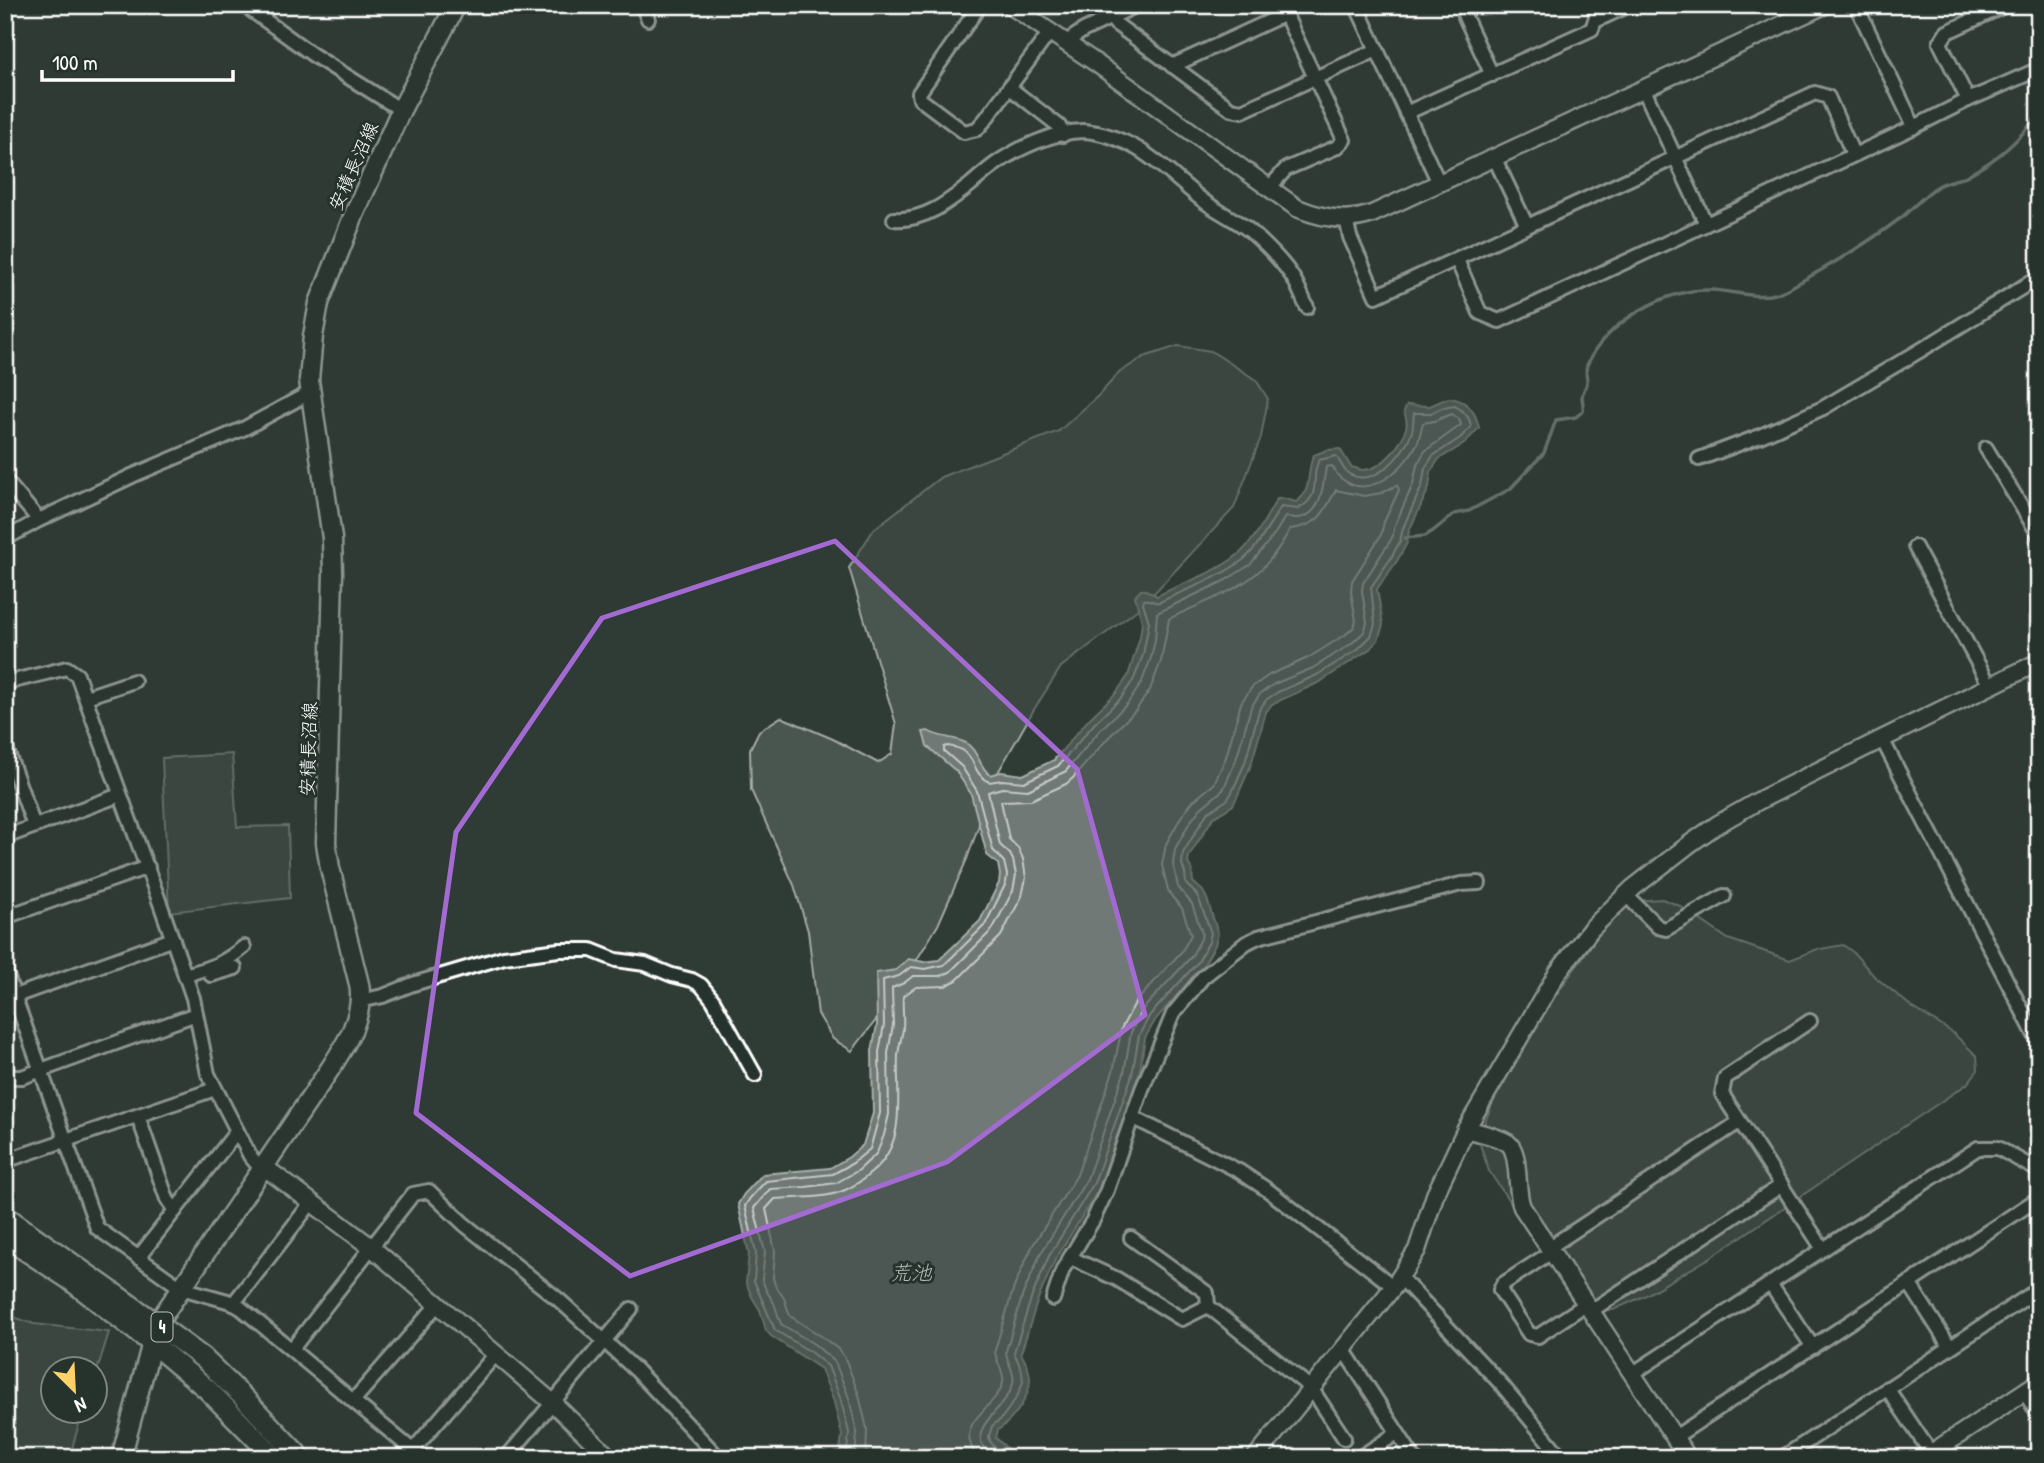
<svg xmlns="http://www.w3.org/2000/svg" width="2044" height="1463" font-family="'Patrick Hand','Klee One',sans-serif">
<rect width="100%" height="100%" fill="#2f3b35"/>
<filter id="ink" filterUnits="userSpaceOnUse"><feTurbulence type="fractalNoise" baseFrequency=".0143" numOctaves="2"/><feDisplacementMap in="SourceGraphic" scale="14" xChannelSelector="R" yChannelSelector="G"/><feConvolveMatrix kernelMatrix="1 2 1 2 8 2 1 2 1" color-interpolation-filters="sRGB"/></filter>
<g filter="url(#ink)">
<!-- green -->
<g fill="#4a544f" stroke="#a4aaa7" stroke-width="2">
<path d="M1178,346L1211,351L1256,380L1268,399L1261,437L1234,508L1142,606L1061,667L1033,711L996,776L967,859L938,925L894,997L852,1051L833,1039L818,1014L808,931L794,885L751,790L750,749L759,731L781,717L833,739L878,763L892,754L896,724L849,568L874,529L941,477L1059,431L1099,395L1120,372L1144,357Z"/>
<path d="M232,754L237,827L288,826L290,898L169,912L162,758Z"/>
<path d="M1662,899L1680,906L1728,939L1790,960L1815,950L1843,945L1854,953L1874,976L1912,1007L1953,1033L1977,1056L1978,1070L1967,1084L1708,1259L1644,1296L1613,1310L1591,1309L1571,1293L1489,1171L1478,1138L1502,1081L1556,995L1620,905L1633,901Z"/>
<path d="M5,1314L34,1324L109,1332L95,1377L94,1368H52V1410L83,1411L69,1458H5Z"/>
</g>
<!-- water -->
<path fill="#707975" stroke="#a9afac" stroke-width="2" d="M1448,398C1466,399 1476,411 1479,428L1464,444L1439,459L1431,471L1429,488L1409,531L1407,543L1397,561L1377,589L1383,625L1378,640L1371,648L1320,682L1272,704L1266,712L1251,765L1237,797L1233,805L1213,818L1189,856L1188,863L1192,870L1193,882L1203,891L1207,899L1218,934L1215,945L1203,966L1156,1019L1145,1038L1139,1076L1101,1186L1055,1260L1038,1299L1021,1353C1025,1361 1030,1369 1030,1379C1030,1398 1013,1420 998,1430L996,1438L1017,1458H839L842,1435L834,1402L821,1369L771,1336L766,1330L760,1310L752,1297L746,1282L749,1254L738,1204L744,1194L763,1174L830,1168L849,1157L863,1145L873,1113L872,1051L877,1025L876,973L896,970L908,959L924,962L939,960L980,921L999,883L1000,875L998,864L987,855L971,794L956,771L927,746L923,732L928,731C939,738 955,737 966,743C978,750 979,767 990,775L1001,772L1023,775L1054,760L1089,719L1116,693L1128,676L1140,637L1142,622L1135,596L1141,590H1146L1157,596C1182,583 1219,572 1240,553C1256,539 1266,517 1277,499H1286L1296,502C1314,490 1305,471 1314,455L1327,450L1340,449L1351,467C1352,467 1362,470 1362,470C1381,471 1402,445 1406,428C1408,422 1406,417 1404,411L1407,405L1430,406Z"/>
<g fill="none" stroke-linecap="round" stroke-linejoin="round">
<!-- shore -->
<g stroke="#c6c9c8" stroke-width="2">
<path d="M846,1458L849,1433L841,1400L828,1366L809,1351L775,1330L754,1281L756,1253L745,1206L750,1198L766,1181L833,1174L853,1163L870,1149L880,1113L879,1052L884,1025L883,980L899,976L911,967L925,969L944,965L985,925L1006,883L1007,875L1004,862L993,850L977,791L962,767L944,751V747L948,746C953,747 960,748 964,751C977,761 972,773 989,782L1002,780L1024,782L1058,766L1094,724L1121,698L1134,679L1143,655L1149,622L1143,603L1144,600C1150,598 1154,604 1160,602C1187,589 1219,578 1243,560C1260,546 1269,524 1281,507L1298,509C1324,495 1309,478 1319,460L1336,456C1340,461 1343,470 1349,474C1374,488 1403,456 1411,434C1414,427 1413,420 1414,413H1431L1442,408L1455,406C1463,411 1470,416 1471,427L1460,438L1433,456L1425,468L1422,486L1403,528L1400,541L1391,558L1371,587L1375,624L1371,636L1357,650L1317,675L1278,692L1267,699L1259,710L1245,763L1231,794L1227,800L1207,813L1183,853L1182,864L1185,873L1186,884L1197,895L1200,902L1211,933L1209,942L1198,962L1150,1015L1139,1035L1132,1075L1094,1183L1049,1256L1032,1296L1014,1352L1022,1371L1023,1382L1017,1397L1001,1419L992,1426L989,1436L990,1441L995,1448L1007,1458"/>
<path d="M855,1458L857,1432L849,1398L835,1362L814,1344L781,1324L774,1303L766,1290L762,1279L765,1252L754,1208L770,1189L806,1187L836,1183L859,1170L877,1153L884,1135L889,1114L888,1053L893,1025L892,988L904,983L913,976H940L950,972L992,930L1013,891L1016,875L1013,860L1010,854L1000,845L988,792L1002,788L1028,790L1066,771L1100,730L1128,703L1141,684L1151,658L1155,640L1157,613L1226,580L1250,565L1276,532L1285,517C1289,517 1292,518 1296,518C1322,518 1323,484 1326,467L1332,466C1335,470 1337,476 1342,479C1370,501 1405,468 1417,444C1420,437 1421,430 1423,423L1434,421L1452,414L1459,419L1461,425L1425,451L1417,465L1413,484L1395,525L1392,538L1363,583L1362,591L1367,623L1364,632L1351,644L1313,668L1274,684L1260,694L1251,707L1236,760L1223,790L1201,808L1190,822L1175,849L1173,864L1178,887L1192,904L1202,933L1201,939L1191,957L1143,1009L1131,1032L1124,1073L1087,1179L1041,1253L1023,1294L1006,1351C1006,1362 1016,1372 1013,1383C1007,1412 958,1428 993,1458"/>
<path d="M866,1458L867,1429L859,1395L845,1358L838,1349L821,1336L790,1316L784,1298L775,1285L773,1278L775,1251L766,1209L775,1199C796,1197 820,1199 840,1192C852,1188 863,1180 872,1172C908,1142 896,1097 898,1055C899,1046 902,1037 903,1028C904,1018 902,1007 903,996L916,987L945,986L957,980L1001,936L1022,896L1026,878L1023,859L1018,848L1009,839L1001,801L1031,800L1066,784L1073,778L1108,738L1136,710L1150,690L1161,661L1169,619C1198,604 1232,594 1257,573C1270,562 1282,544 1290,529C1319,526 1323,514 1336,490L1364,496L1382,493L1397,485L1399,490L1384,522L1381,535L1352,581L1351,592L1356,621L1354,627L1345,635L1308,658L1269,675L1252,687L1241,703L1226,757L1214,784L1193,801L1181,817L1166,844L1162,865L1168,890L1172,897L1182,908L1191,935L1182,951L1135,1003L1122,1027L1113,1071L1077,1175L1033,1245L1023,1266L1013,1290L995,1350C995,1361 1005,1372 1003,1382C997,1410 950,1420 978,1458"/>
</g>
<!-- stream -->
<path stroke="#a9afac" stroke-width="3.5" d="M1405,538L1425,536L1433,531L1454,514L1469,511L1510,489L1544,453L1556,420L1576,417L1583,411C1584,406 1582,401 1582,396C1583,391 1587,386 1587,381C1587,375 1585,371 1587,365C1607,322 1665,288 1712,290C1733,291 1755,299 1775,294C1787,291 1798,283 1809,277C1841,259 1872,240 1902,217C1914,207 1925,194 1938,186C1947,181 1959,180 1968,175C1998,159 2019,141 2039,113"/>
<defs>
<g id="minor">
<path d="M244,5L313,55L401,110"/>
<path d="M642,5L648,19"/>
<path d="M980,5L919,93L920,99L964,132L977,129L985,120L1050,32"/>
<path d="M1356,5L1439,183"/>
<path d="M1472,5L1467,8L1465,17L1492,75"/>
<path d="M1856,5L1914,127"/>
<path d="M1110,17L1116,24L1231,109L1242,111L1377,50"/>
<path d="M1595,21L1629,5"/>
<path d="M1065,43L1084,30L1137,5"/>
<path d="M1172,66L1285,14"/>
<path d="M1010,88L1059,126L1063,135"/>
<path d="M1644,90L1706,224"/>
<path d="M1968,100L1940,43L1947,32L2006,5"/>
<path d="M1406,113L1592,29L1597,14L1593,5"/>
<path d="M1494,157L1527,226"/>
<path d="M1270,187L1286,169L1337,147L1344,140L1281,5"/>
<path d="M1346,218L1350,237L1376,296L1815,93L1828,97L1853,154"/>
<path d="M894,219C924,221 947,203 970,185C978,178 986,171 994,165C1016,149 1055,131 1083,131C1102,132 1123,140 1138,149C1161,163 1181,183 1201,199C1216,211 1235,219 1250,231C1266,245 1286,264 1296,283C1300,291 1303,299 1307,307"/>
<path d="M1457,260L1480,313L1499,321L1914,127L1968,100L2039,69"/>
<path d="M1986,448L2039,535"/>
<path d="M1699,459L1760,436L1823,408L1921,350L2039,277"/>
<path d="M5,480L39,520"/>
<path d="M5,539L39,520L134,475L245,428L311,392"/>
<path d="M1915,547L1990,686"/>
<path d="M5,683L67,668L77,675L161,906L193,998L208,1074L250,1156L256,1163L263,1166"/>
<path d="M86,697L134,681"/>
<path d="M1882,739L2039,1043"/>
<path d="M5,745L34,826"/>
<path d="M5,837L120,795"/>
<path d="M1626,895L1658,927L1666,929L1724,896"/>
<path d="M5,917L148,867"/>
<path d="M5,970L97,1228L181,1288L231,1302L241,1308L422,1458"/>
<path d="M185,975C212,967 222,965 244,947"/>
<path d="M211,975L235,968"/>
<path d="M15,996L173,939"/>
<path d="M360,1001L383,996L413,984L504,957L559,950H591L616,960L645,964L672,975L692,980L701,985L713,1000L755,1075"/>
<path d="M1810,1021L1725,1078L1722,1094L1823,1249"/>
<path d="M5,1073L14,1077H22L196,1014"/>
<path d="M138,1116L167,1199L175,1211"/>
<path d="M1132,1117L1239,1171L1269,1191L1394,1287"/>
<path d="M5,1161L215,1089"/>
<path d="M1131,1238L1207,1293L1208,1306"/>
<path d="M1550,1247L1739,1122"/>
<path d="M1553,1251L1503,1284L1500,1290L1529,1334L1538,1336L1586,1304"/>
<path d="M138,1258L237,1131"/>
<path d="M1071,1258L1117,1279L1180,1318L1182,1319L1208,1306"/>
<path d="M1400,1277L1501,1384L1562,1458"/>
<path d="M1909,1283L1950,1347"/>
<path d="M1770,1284L1813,1347"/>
<path d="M1053,1299L1063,1269L1093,1220L1107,1190L1142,1089L1173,1014L1203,977L1246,943L1258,937L1461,884L1479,883"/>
<path d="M233,1304L311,1203"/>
<path d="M1208,1306L1311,1388L1344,1438"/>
<path d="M1591,1311L1782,1185"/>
<path d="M292,1349L413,1194L429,1191L464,1224L559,1300L636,1370L719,1458"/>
<path d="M1343,1349L1414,1458"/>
<path d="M1632,1374L1978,1148H1998L2039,1171"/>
<path d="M1887,1388L1931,1453"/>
<path d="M2024,1392L2039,1415"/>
<path d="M353,1401L437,1305"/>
<path d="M1675,1437L2039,1198"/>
<path d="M413,1450L496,1354"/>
<path d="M506,1458L631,1309"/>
<path d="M1359,1458L1397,1433"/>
<path d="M1782,1458L2039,1289"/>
</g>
<g id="tertiary">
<path d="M1010,5L1096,63L1297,208C1321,218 1347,223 1372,214L1825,5"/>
<path d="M1466,1129C1479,1133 1497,1136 1508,1143C1521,1153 1515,1191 1522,1207L1688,1458"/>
<path d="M263,1166L371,1247L553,1403L610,1458"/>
<path d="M1255,1458L1395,1285L1417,1250L1435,1195L1466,1129L1558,972L1591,929L1633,888L1691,843L1718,824L1760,800L1882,739L2039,662"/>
<path d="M1924,1458L2039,1382"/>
</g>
<path id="secondary" d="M121,1458L157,1324L328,1072C345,1046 365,1016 359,984L330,868L326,843L333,573L332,538L309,380L313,336L319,303L353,217L401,110L456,5"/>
<g id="trunk">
<path d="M5,1216L157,1324L203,1358L241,1395L301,1458"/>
<path d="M5,1237L69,1279L153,1344L207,1389L275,1458"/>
</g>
</defs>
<!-- minor casing -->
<use href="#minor" stroke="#fff" stroke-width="18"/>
<!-- tertiary casing -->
<use href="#tertiary" stroke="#fff" stroke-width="21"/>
<!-- secondary casing -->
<use href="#secondary" stroke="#fff" stroke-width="23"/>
<!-- trunk casing -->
<use href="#trunk" stroke="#fff" stroke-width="24"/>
<!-- minor -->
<use href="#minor" stroke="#26332d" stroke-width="12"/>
<!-- tertiary -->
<use href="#tertiary" stroke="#26332d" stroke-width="16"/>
<!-- secondary -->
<use href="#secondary" stroke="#26332d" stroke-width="18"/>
<!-- trunk -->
<use href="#trunk" stroke="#26332d" stroke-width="19"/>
</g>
</g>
<!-- marked area -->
<path d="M0 0H2044V1463H0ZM835,541L1077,769L1145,1015L947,1162L630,1276L416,1113L456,832L602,618Z" fill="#2f3b35" fill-opacity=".55" fill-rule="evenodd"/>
<path fill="none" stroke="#a36bd2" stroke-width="5" stroke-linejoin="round" d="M835,541L1077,769L1145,1015L947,1162L630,1276L416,1113L456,832L602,618Z"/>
<g text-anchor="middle" stroke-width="6" stroke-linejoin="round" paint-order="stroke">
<!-- shield labels -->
<rect fill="#26332d" stroke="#bec2c0" stroke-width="2" x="151.5" y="1312.5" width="21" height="29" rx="5"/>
<g font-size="18" font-weight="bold" fill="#fff">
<text x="162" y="1333">4</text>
</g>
<!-- street labels -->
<g font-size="19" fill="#fff" stroke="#26332d">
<text transform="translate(353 166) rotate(-66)" y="7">安積長沼線</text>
<text transform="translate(308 749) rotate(-88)" y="7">安積長沼線</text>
</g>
<!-- water labels -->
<g font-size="21" font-style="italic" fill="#b8bcba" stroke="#26332d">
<text x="911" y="1280">荒池</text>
</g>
</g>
<!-- margin -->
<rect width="2044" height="1463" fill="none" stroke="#26332d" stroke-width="28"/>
<rect x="14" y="14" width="2016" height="1435" fill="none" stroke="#fff" stroke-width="2.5" filter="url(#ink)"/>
<!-- north arrow -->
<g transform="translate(74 1390) rotate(156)"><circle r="33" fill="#26332d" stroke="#7d8581" stroke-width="2"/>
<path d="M0-5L12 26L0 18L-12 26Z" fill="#ffd166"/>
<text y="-10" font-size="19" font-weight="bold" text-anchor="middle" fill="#ffffff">N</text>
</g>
<!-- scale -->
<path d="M42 70v10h191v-10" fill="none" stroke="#ffffff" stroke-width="3.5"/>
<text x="52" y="70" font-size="21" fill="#ffffff" stroke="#26332d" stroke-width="5" paint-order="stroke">100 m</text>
</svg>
